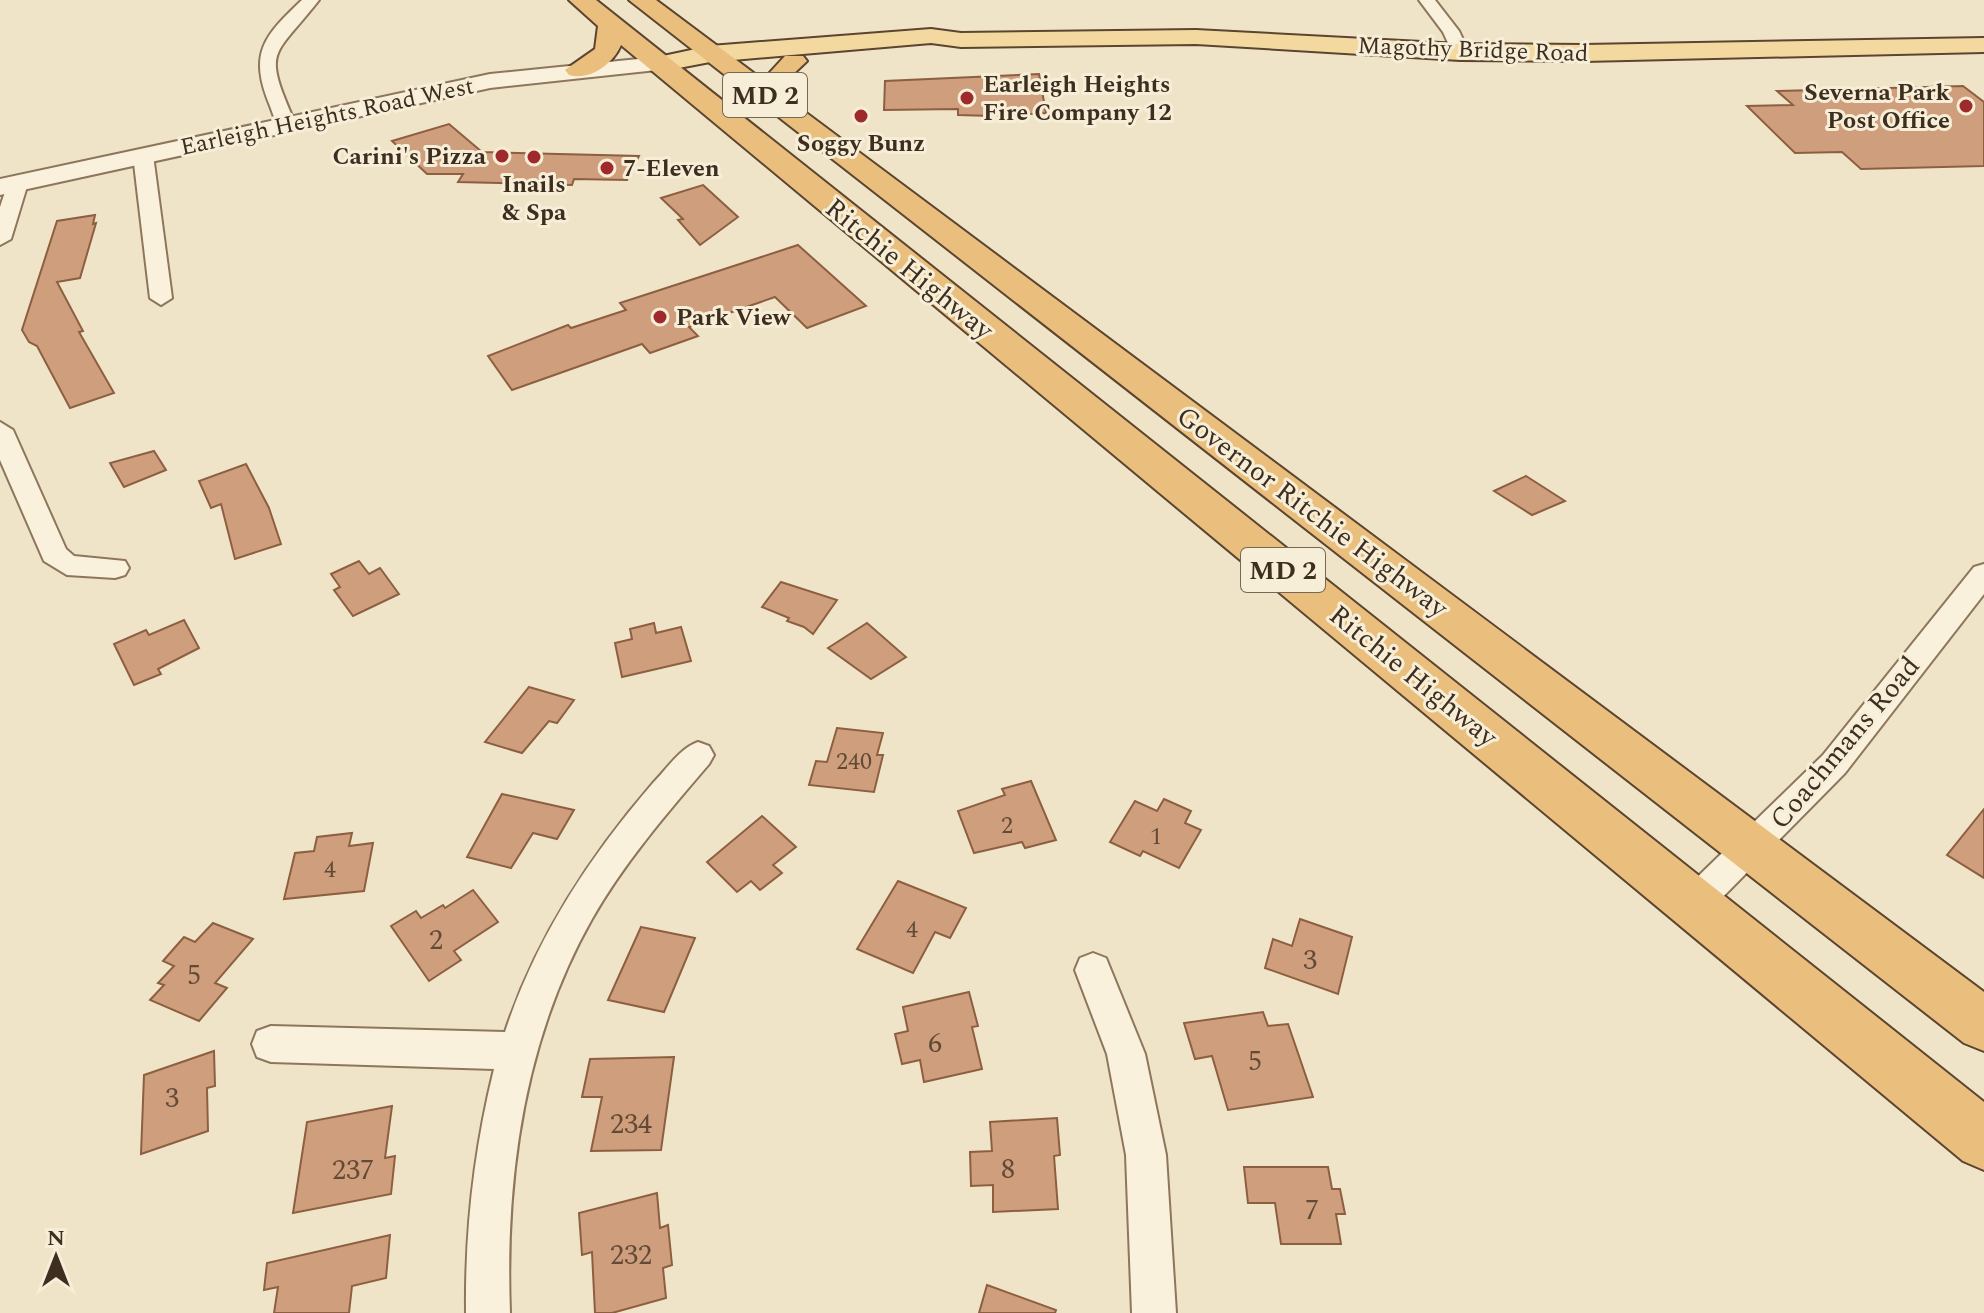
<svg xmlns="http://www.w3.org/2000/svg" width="1984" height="1313" font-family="Spectral,serif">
<rect width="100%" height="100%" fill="#f0e4c8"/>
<!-- building -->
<g fill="#cf9f7d" stroke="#8d5f41" stroke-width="2">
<path d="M1039,74L1046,113L993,116L958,115V109L884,110L885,81Z"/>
<path d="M1963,86L1984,102V166L1861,169L1842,152L1795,153L1747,106L1793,105L1777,91Z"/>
<path d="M449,124L482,152L639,156L627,180L574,179L572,185L458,182L463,174H427L392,141Z"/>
<path d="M703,185L738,217L700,245L678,220L683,219L661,198Z"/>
<path d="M95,215L93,224L96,223L80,278L57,282L83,331L79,332L114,393L70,408L37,346L29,342L22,330L57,221Z"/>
<path d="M798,245L866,306L807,328L775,297L689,327L698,336L650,353L642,344L512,390L488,356L568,325L571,328L626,310L620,303Z"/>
<path d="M154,451L166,470L124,487L110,463Z"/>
<path d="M246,464L269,508L281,544L235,559L221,504L211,508L199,481Z"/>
<path d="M1526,476L1565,501L1532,515L1494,491Z"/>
<path d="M359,561L369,574L380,568L399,594L353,616L334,590L340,587L331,574Z"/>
<path d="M781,582L837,600L813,634L804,627L787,621L789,618L762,607Z"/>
<path d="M184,620L199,648L158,669L161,674L134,685L114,644L146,630L149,635Z"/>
<path d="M654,623L656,633L681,627L691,661L622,677L615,643L632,639L630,629Z"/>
<path d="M867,623L906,657L871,679L828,648Z"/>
<path d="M529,687L574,700L557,723L549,721L522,753L485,742Z"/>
<path d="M837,728L883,733L877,755H883L874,792L809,785L816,761L827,762Z"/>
<path d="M1031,781L1056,840L1025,848L1022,842L974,853L958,811L1005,795L1002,789Z"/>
<path d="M502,794L574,810L557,839L533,833L511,868L467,857Z"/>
<path d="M1164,799L1191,811L1185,823L1201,830L1179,868L1143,851L1140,856L1110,842L1135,801L1157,811Z"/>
<path d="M1984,809V878L1947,855Z"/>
<path d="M762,816L796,847L773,865L782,873L760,890L751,881L737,892L707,862Z"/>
<path d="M352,833L349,846L373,843L364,891L284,899L295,853L314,851L317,837Z"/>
<path d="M898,881L966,908L950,938L935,932L913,973L857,949Z"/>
<path d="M473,890L498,922L454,951L461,960L429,981L391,926L416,911L421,918L443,905L445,908Z"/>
<path d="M1300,919L1352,937L1338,994L1265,968L1273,939L1292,946Z"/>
<path d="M213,923L253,939L215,983L227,988L199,1021L150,1000L164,985L158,983L174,966L163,961L184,937L195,942Z"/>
<path d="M641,927L695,938L664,1012L608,1000Z"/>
<path d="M969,992L978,1026L972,1027L982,1069L924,1082L920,1060L902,1064L895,1034L908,1031L903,1007Z"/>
<path d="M1263,1012L1268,1026L1288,1024L1313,1097L1228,1110L1212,1056L1195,1059L1184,1023Z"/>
<path d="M214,1051L215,1086L207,1088L208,1131L141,1154L144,1075Z"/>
<path d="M674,1057L661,1150L591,1151L602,1097H582L590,1059Z"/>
<path d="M392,1106L385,1158L395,1156L391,1194L293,1213L307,1122Z"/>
<path d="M1057,1118L1060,1155L1054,1156L1058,1209L993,1212V1185L971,1186L970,1152L992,1151L990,1122Z"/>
<path d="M1244,1167H1328L1332,1189H1340L1345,1214H1336L1341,1244H1281L1275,1203H1248Z"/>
<path d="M657,1193L660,1228L668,1225L672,1265L663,1268L666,1298L612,1313H595L592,1252L582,1255L579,1213Z"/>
<path d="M390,1235L386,1278L352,1286L349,1313H274L278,1287L264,1290L267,1263Z"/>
<path d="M987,1285L1056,1310L1055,1313H979Z"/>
</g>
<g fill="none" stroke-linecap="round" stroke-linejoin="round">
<defs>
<g id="minor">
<path d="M302,0H319C272,60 262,47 296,125L287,131C276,128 274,116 270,106C248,53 264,36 302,0Z"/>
<path d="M1419,0H1435L1459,31L1469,52L1466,56H1454L1443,32Z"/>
<path d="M143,149L153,155L172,298L161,305L150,298L133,155Z"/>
<path d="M18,177L28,183L11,239L0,245V207L8,183Z"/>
<path d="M0,422L13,430L66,549L74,556L125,561L129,568L125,575L115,578L67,575L44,561L0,460Z"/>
<path d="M1984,564V594L1845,773L1707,913L1695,917L1683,913L1677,902L1683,891L1823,755L1974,567Z"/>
<path d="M698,742L709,746L714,755L709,764C667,813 624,863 592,919C524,1039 505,1177 510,1313H466C465,1229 474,1150 494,1069L271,1062L257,1057L252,1044L257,1031L271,1026L505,1032C536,938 589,857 653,783C667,769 679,749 698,742Z"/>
<path d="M1093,953L1106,958L1145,1054L1166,1155L1176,1313H1132L1126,1155L1107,1054L1075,970L1080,958Z"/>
</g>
<path id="tertiary" d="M658,57L666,59L669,64L666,69L490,88L0,195V179L490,74Z"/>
<path id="primary" d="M931,29L961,33L1196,30L1460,44L1584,45L1984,38V52L1584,61L1460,60L1196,44L961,47L931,43L710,62L658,72L645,64L649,59L710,46Z"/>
<g id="trunk">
<path d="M569,0H596L1984,1102V1170L1963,1161L621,45C613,64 590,81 569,75L565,70L595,49L598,26Z"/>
<path d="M629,0H656L763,80L785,56H803L807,61L789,78L785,97L1984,992V1051L1964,1043Z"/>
</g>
</defs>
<!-- minor casing -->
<use href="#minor" stroke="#8d765c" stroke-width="4"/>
<!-- tertiary casing -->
<use href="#tertiary" stroke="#8d765c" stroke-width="4"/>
<!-- primary casing -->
<use href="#primary" stroke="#5b4430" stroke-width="4"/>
<!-- trunk casing -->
<use href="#trunk" stroke="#5b4430" stroke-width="4"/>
<!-- minor -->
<use href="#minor" fill="#faf1dc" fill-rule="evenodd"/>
<!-- tertiary -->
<use href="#tertiary" fill="#faf1dc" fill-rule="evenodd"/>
<!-- primary -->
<use href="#primary" fill="#f3d9a0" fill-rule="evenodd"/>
<!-- trunk -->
<use href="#trunk" fill="#eabe7c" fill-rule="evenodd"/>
</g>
<!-- markers -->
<g fill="#9e2a2b" stroke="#f7eed8" stroke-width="3">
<circle cx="967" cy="98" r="8"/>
<circle cx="1966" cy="106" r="8"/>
<circle cx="861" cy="116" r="8"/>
<circle cx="502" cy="156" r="8"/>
<circle cx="534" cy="157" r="8"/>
<circle cx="607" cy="168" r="8"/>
<circle cx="660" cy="317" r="8"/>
</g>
<g text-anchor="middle" stroke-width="6" stroke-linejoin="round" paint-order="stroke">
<!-- far-street labels -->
<g font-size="24" fill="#3d2e20" stroke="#f7eed8">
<text transform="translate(1473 49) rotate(2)" y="8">Magothy Bridge Road</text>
<text transform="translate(327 116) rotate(-12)" y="8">Earleigh Heights Road West</text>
</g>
<!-- far-poi labels -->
<g font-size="24" font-weight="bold" fill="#3d2e20" stroke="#f7eed8" text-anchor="start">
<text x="983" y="92">Earleigh Heights<tspan x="983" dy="28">Fire Company 12</tspan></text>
<text x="1950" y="100" text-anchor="end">Severna Park<tspan x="1950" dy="28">Post Office</tspan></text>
<text x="861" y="151" text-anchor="middle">Soggy Bunz</text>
<text x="486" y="164" text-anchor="end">Carini's Pizza</text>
<text x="623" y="176">7-Eleven</text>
<text x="534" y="192" text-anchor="middle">Inails<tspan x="534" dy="28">&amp; Spa</tspan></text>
<text x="676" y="325">Park View</text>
</g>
<!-- number labels -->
<g font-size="24" fill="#624a37">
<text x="854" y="769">240</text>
<text x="1007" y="833">2</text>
<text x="1156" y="844">1</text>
<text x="330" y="877">4</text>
<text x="912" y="937">4</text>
</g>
<!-- shield labels -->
<g fill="#f7eed8" stroke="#756857" stroke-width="2">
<rect x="723" y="73" width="84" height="44" rx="6"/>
<rect x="1241" y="548" width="84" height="44" rx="6"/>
</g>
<g font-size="26" font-weight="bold" fill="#3d2e20">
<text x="765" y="104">MD 2</text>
<text x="1283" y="579">MD 2</text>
</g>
<!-- street labels -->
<g font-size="28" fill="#3d2e20" stroke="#f7eed8">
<text transform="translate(910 268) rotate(39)" y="10">Ritchie Highway</text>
<text transform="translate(1313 511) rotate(37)" y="10">Governor Ritchie Highway</text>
<text transform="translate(1414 675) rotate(39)" y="10">Ritchie Highway</text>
<text transform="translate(1844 742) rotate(-50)" y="10">Coachmans Road</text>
</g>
<!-- near-number labels -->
<g font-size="28" fill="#624a37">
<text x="436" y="949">2</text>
<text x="1310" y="969">3</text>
<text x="194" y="984">5</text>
<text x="935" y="1052">6</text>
<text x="1255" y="1070">5</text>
<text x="172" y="1107">3</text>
<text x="631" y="1133">234</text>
<text x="1008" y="1178">8</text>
<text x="353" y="1179">237</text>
<text x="1312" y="1219">7</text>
<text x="631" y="1264">232</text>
</g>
</g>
<!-- north arrow -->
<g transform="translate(56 1257)" stroke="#f7eed8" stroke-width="6" paint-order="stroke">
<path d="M0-6L14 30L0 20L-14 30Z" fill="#3d2e20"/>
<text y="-12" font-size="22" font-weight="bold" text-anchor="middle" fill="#3d2e20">N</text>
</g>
</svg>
